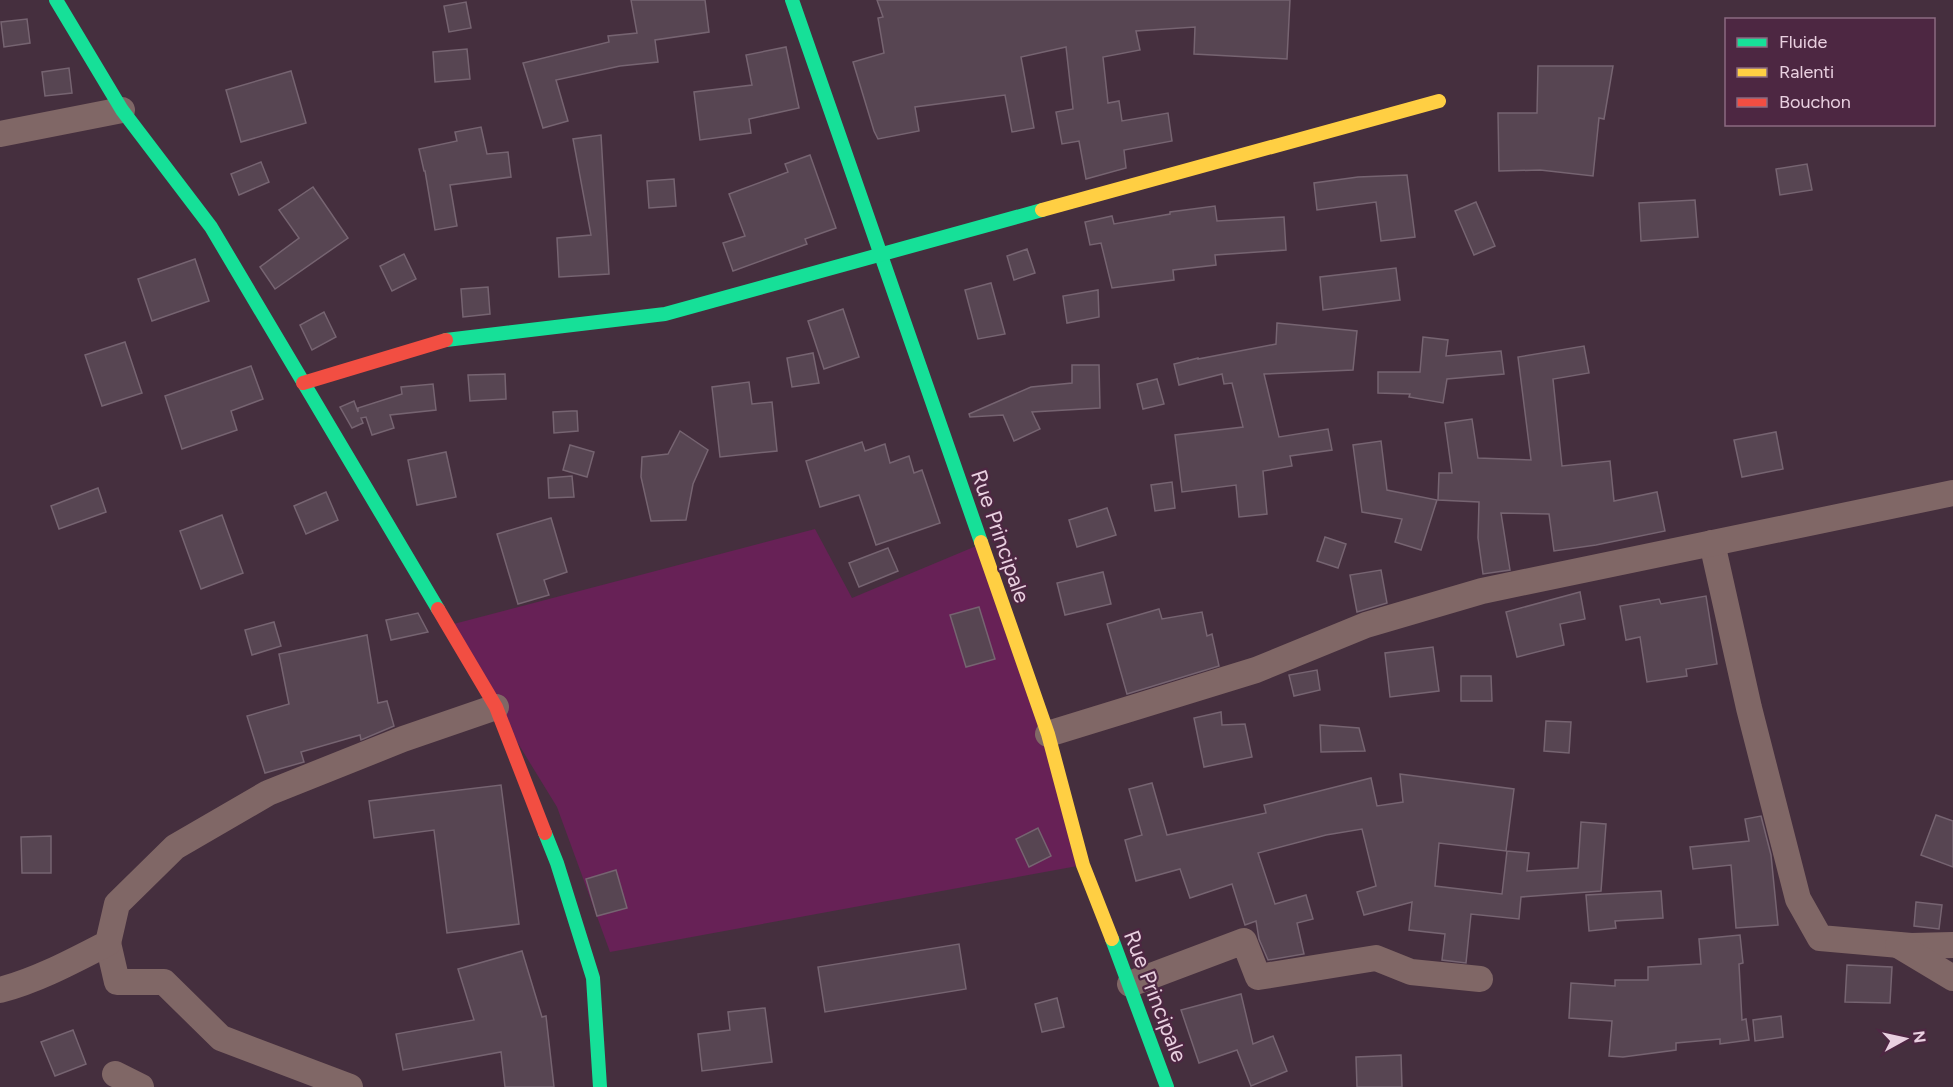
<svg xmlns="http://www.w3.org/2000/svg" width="1953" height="1087" font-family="Figtree,sans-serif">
<rect width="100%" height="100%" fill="#452f3e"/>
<!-- green -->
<path fill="#672156" d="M815,529L852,598L981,544L1083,865L610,952L557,807L446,626Z"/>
<!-- building -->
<g fill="#574552" stroke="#766471" stroke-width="1.5">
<path d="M631,0H705L709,32L655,40L658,62L620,66L556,80L568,121L543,128L523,63L609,42L608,36L637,33Z"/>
<path d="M877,0H1290L1287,59L1194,54L1195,27L1136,31L1140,50L1103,57L1108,103L1119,101L1122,121L1168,113L1172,141L1124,150L1126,168L1086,179L1079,141L1062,144L1056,112L1073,109L1066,47L1021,57L1034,128L1012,132L1005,95L915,107L919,131L878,139L874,131L853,62L884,53L878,18L883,17Z"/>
<path d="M466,2L471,28L449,32L444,6Z"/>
<path d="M27,19L30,43L4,47L1,22Z"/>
<path d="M786,47L799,108L749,119L751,133L700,140L694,92L752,85L746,55Z"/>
<path d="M467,49L470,79L435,82L433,52Z"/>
<path d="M1538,66H1613L1604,119L1599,118L1593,176L1540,170L1499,171L1498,113H1537Z"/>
<path d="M69,68L72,93L45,96L42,72Z"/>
<path d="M291,71L306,123L241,142L226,90Z"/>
<path d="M481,127L487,154L508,152L511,177L450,185L457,226L435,230L425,171H424L419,149L457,141L455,132Z"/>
<path d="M601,135L609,274L559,277L557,238L591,235L573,139Z"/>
<path d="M810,155L836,228L805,239L807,244L733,271L723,243L745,236L729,194L788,172L785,164Z"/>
<path d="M261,162L269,182L239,195L231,174Z"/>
<path d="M1807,164L1812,190L1780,195L1776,169Z"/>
<path d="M1407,175L1415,237L1381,241L1376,202L1317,210L1314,183L1358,177Z"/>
<path d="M674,179L676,206L649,208L647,181Z"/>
<path d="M313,187L348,238L275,289L260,267L299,238L279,210Z"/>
<path d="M1695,200L1698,237L1641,241L1639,203Z"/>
<path d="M1476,202L1495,246L1474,255L1455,211Z"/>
<path d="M1215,206L1217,221L1284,217L1286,250L1215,255L1216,265L1173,270L1174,280L1112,288L1101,243L1090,245L1085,222L1112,216L1114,224L1170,214V212Z"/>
<path d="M1027,249L1035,273L1014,280L1007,256Z"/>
<path d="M404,254L416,279L392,291L380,266Z"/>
<path d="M195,259L209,301L152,321L138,279Z"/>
<path d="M1396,268L1400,300L1323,310L1320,277Z"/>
<path d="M991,283L1005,334L978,339L965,290Z"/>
<path d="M488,287L490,314L463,317L461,289Z"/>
<path d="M1098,290L1099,317L1067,323L1063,296Z"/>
<path d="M843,309L859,357L824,369L808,321Z"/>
<path d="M324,312L336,337L312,350L300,325Z"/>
<path d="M1277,323L1357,331L1353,370L1264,374L1279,437L1328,429L1332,450L1290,456L1292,466L1263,471L1267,514L1239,517L1236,485L1182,492L1175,435L1243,427L1232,383L1224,384L1222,374L1179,385L1174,364L1198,358V359L1276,344Z"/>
<path d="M1423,337L1448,340L1446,356L1501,351L1504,374L1447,379L1443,403L1409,397L1410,394L1378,393V372H1420Z"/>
<path d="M125,342L142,393L102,406L85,355Z"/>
<path d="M1584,346L1589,373L1553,379L1562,466L1610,461L1614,501L1657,492L1665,531L1596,545L1554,551L1549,514L1501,513L1510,570L1483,574L1478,538L1479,502L1438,500L1439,473H1452L1445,423L1472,419L1478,458L1531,460L1518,357Z"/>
<path d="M813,353L819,383L792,387L787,358Z"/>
<path d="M1072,365H1099L1100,408L1032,412L1040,429L1014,441L1003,415L970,417L969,414L1031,387L1072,383Z"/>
<path d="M251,366L263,399L231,411L237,430L182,449L165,396Z"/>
<path d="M505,374L506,399L470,401L468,375Z"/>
<path d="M1157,379L1164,404L1143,409L1137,384Z"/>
<path d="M749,382L752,404L772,402L777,451L720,457L712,387Z"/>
<path d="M433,384L436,410L390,415L394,428L372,435L366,417L361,418L363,423L352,428L340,407L354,401L358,412V408L402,394L401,387Z"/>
<path d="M572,411H577L578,431L554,433L553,412Z"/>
<path d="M680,431L708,450L693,484L686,520L651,521L641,477L642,457L668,454Z"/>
<path d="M1776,432L1783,469L1742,477L1734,440Z"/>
<path d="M1381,441L1387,490L1437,500L1421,550L1395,542L1402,519L1362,512L1353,445Z"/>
<path d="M862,442L865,451L885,444L890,463L909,456L914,473L922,470L940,523L876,545L859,495L820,507L806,461Z"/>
<path d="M570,445L594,452L587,477L563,470Z"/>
<path d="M446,452L456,497L417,505L408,460Z"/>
<path d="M572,476L574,497L549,498L548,478Z"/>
<path d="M1172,482L1175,508L1155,511L1151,485Z"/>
<path d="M98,488L106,512L59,529L51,506Z"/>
<path d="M326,492L338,520L306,534L294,506Z"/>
<path d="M1107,508L1116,535L1077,547L1069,520Z"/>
<path d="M222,515L243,573L201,589L180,531Z"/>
<path d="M551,518L567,572L544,580L549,595L518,604L497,534Z"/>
<path d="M1325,537L1346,544L1338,568L1317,561Z"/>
<path d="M888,548L898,571L859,587L849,563Z"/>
<path d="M1381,570L1387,603L1357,612L1350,575Z"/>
<path d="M1103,572L1111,604L1065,615L1057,583Z"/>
<path d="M1580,592L1585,619L1560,624L1564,645L1517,657L1506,612Z"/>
<path d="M1706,596L1717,664L1686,669L1687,676L1647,682L1640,637L1626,640L1620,606L1659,599L1661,604Z"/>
<path d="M979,607L995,659L966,667L950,615Z"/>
<path d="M1159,609L1162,619L1202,612L1207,636L1212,634L1219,666L1127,694L1107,624Z"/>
<path d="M418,613L428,632L391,640L386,620Z"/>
<path d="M274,622L281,646L252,655L245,630Z"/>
<path d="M367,635L378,703L387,701L394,726L361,740L360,735L301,752L304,762L265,773L247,716L289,704L279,654Z"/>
<path d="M1433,647L1439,691L1390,697L1385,653Z"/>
<path d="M1317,670L1320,690L1294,696L1289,675Z"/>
<path d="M1461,676H1491L1492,701H1461Z"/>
<path d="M1221,712L1222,725L1245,724L1252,757L1204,767L1194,718Z"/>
<path d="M1546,721L1571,722L1569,753L1544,751Z"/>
<path d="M1320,725L1359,728L1365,751L1321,752Z"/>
<path d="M1400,774L1514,789L1506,851L1439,843L1435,886L1502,894L1507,851L1529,853L1527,871L1578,868L1581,822L1606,824L1601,891L1521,897L1519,919L1471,914L1466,963L1442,960L1445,934L1409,930L1412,902L1364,915L1357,892L1376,886L1362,829L1326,835L1258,853L1275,904L1306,895L1313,919L1297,923L1304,954L1268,960L1259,939L1256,921L1245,925L1232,884L1190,898L1180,869L1136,881L1125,840L1142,835L1129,789L1152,783L1167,835L1266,813L1264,805L1371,778L1377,806L1403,802Z"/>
<path d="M501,785L519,924L447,933L434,830L374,838L369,801Z"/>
<path d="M1936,815L1953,821V867L1921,855Z"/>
<path d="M1761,816L1771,855L1778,925L1736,928L1731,865L1693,869L1690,847L1749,841L1745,819Z"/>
<path d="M1038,828L1051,856L1029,867L1016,839Z"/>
<path d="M51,836V873H22L21,837Z"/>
<path d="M616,870L627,908L597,916L586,879Z"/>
<path d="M1661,891L1663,918L1615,921L1616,928L1589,931L1586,895Z"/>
<path d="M1916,902L1942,905L1939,929L1914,926Z"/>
<path d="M1740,935L1743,963L1739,964L1742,1020L1746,1019L1749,1040L1720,1044V1039L1676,1043V1050L1623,1057L1609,1056L1612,1021L1569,1018L1571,983L1615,986V980H1648V967L1701,964L1699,939Z"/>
<path d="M959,944L966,989L825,1012L818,967Z"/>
<path d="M522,951L542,1017L546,1016L554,1087H505L501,1052L403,1070L396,1034L474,1020L458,969Z"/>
<path d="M1847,965L1892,967L1890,1003L1845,1002Z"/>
<path d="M1241,994L1253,1044L1273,1036L1287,1071L1251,1086L1237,1050L1199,1063L1181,1010Z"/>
<path d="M1057,998L1064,1027L1042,1032L1035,1004Z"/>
<path d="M765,1008L772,1062L702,1071L698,1034L730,1030L728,1012Z"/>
<path d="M1781,1016L1783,1037L1755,1041L1753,1020Z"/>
<path d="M73,1030L86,1064L55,1076L41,1042Z"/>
<path d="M1401,1055L1402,1087H1357L1356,1057Z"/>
</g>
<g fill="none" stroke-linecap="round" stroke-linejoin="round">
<!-- street -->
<g stroke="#806766" stroke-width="26">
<path d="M0,134L122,110"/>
<path d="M1712,543L1749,708L1798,899L1820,938L1911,946L1953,945"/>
<path d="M1048,734L1256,670L1366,625L1482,591L1953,493"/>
<path d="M108,943L117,982H164L221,1038L350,1087"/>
<path d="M1898,945L1953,978"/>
<path d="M1130,984L1244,941L1258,977L1376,958L1411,972L1480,979"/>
<path d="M0,990C38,980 73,961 108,943L117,904L175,847L268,793L403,739L496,707"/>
<path d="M115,1074L141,1087"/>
</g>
<!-- fast -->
<g stroke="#16e098" stroke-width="14">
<path d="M56,0L122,110L211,227L438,609"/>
<path d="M792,0L981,542"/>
<path d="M446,340L665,314L1042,210"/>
<path d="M545,833L557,863L593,978L600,1087"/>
<path d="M1112,939L1167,1087"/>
</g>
<!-- slow -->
<g stroke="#ffcf43" stroke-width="14">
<path d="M1042,210L1439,101"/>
<path d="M981,542L1048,734L1083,865L1112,939"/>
</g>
<!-- jam -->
<g stroke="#f24e42" stroke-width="14">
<path d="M303,383L446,340"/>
<path d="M438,609L496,707L545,833"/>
</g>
</g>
<g text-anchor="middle" stroke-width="4.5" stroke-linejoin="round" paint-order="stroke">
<!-- street labels -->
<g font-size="22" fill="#e9d0e0" stroke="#4d2742">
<text transform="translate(1001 536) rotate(71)" y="8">Rue Principale</text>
<text transform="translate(1156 996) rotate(69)" y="8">Rue Principale</text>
</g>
</g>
<!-- legend -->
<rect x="1725" y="18" width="210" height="108" fill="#4d2742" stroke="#8b6b81" stroke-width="1.5"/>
<rect x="1737" y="38" width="30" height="9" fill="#16e098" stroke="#8b6b81" stroke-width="1.5"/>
<text x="1779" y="48" font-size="18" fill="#e9d0e0">Fluide</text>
<rect x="1737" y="68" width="30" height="9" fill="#ffcf43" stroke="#8b6b81" stroke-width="1.5"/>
<text x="1779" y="78" font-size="18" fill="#e9d0e0">Ralenti</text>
<rect x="1737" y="98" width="30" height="9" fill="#f24e42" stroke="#8b6b81" stroke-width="1.5"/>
<text x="1779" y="108" font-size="18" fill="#e9d0e0">Bouchon</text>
<!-- north arrow -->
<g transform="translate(1905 1039) rotate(82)" stroke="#4d2742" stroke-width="4.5" paint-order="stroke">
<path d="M0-4.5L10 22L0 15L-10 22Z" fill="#e9d0e0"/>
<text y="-9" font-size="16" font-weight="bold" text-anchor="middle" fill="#e9d0e0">N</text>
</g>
</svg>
